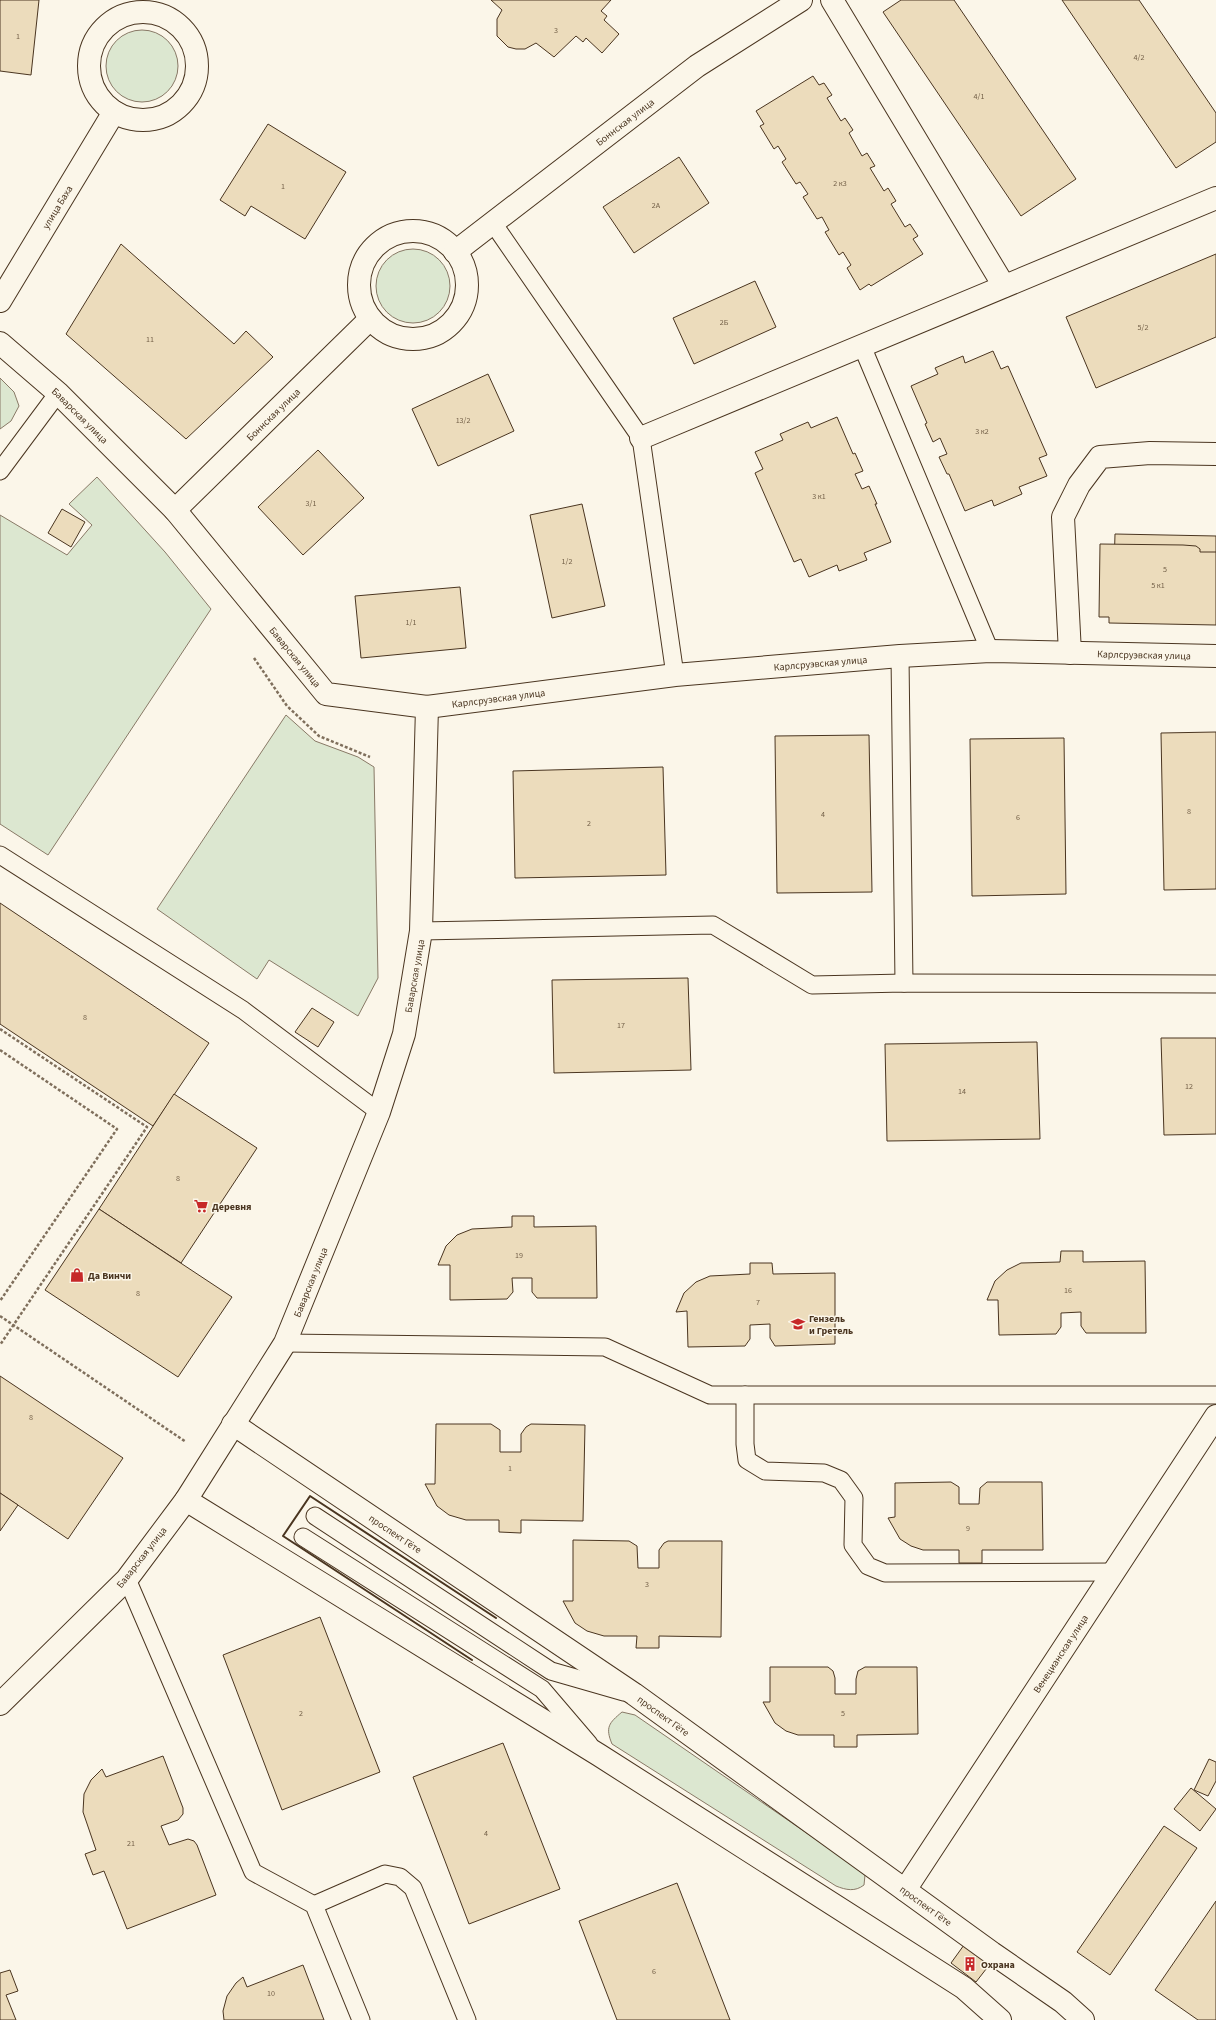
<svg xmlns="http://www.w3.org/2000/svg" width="1216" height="2020" font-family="'Source Sans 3',sans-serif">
<rect width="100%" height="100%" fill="#fbf6e9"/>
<!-- green -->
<g fill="#dce7d0" stroke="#887966">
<circle cx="142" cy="66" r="36"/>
<circle cx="413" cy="286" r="37"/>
<path d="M0,378L14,392L19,406L11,421L0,429Z"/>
<path d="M97,477L165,552L211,609L48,855L0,824V515L67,555L92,525L69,504Z"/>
<path d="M286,715L315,741L358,757L374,767L378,978L358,1016L269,960L257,979L157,909Z"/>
<path d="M622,1712L635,1715L859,1869L865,1875L864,1885C855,1892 846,1890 836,1886L612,1744C605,1727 609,1723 622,1712Z"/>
</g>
<!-- building -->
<g fill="#ecdcbc" stroke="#4a3520">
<path d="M0,0H39L31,75L0,71Z"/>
<path d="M491,0H611L601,11L607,16L604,20L619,34L602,53L586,38L583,42L576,36L554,57L536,43L525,49H516L508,47L497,36V19L502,10Z"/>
<path d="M901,0H954L1076,179L1021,216L883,12Z"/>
<path d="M1062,0H1139L1216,113V142L1176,168Z"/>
<path d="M813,76L819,85L824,83L832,95L827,98L841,121L845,118L853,130L849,133L862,156L867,153L875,166L870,168L884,191L888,188L896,201L891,204L905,227L910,224L918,236L913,239L923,254L871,286L869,284L860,290L847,268L851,265L843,252L839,255L825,232L829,230L822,217L817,219L803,197L808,194L800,182L796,184L782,162L786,159L778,146L774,149L760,126L764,124L756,111Z"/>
<path d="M268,124L346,172L305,239L251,206L245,216L220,200Z"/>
<path d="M679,157L709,203L634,253L603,207Z"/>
<path d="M121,244L234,344L246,331L273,357L186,439L66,334Z"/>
<path d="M1216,254V337L1096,388L1066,317Z"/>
<path d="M755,281L776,327L694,364L673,318Z"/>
<path d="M993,351L1001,369L1008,366L1047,455L1039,458L1047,476L1019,487L1022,494L994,506L992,500L965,511L949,474H947L939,457L947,454L940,438L933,442L925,424L927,423L911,386L938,374L935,368L963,356L965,363Z"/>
<path d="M488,374L514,431L438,466L412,409Z"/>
<path d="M837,417L853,454L855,453L863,471L855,474L862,489L869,486L877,504H875L891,542L864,553L867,560L839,571L837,565L809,577L801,559L794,562L755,473L763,469L755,452L783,440L780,434L808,422L811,428Z"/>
<path d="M318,450L364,498L303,555L258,507Z"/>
<path d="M582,504L605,606L552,618L530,515Z"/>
<path d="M62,509L85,522L71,547L48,533Z"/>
<path d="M1115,534L1216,536V605L1113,603Z"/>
<path d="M1100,544L1183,545L1196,546L1200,549V552H1216V625L1109,623V617H1099Z"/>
<path d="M460,587L466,648L361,658L355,596Z"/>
<path d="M1216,732V889L1164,890L1161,733Z"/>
<path d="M869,735L872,892L777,893L775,736Z"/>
<path d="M1064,738L1066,894L972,896L970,739Z"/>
<path d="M663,767L666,875L515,878L513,771Z"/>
<path d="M0,903L209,1043L153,1126L0,1024Z"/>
<path d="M688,978L691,1070L554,1073L552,980Z"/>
<path d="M312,1008L334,1022L318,1047L295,1032Z"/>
<path d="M1161,1038H1216V1134L1164,1135Z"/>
<path d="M1037,1042L1040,1139L887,1141L885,1044Z"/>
<path d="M174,1094L257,1148L181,1263L99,1209Z"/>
<path d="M99,1209L232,1297L178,1377L45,1290Z"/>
<path d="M512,1216H534V1227L596,1226L597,1298H537L532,1292V1278H512L513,1292L507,1299L450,1300V1265H438L446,1246L457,1235L472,1229L512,1227Z"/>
<path d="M1061,1251H1083V1262L1145,1261L1146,1333H1086L1081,1326V1312L1061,1313V1327L1056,1334L999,1335L998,1300H987L995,1281L1007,1270L1021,1263L1060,1262Z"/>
<path d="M750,1263H772L773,1274L835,1273V1344L775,1346L770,1338V1324L750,1325V1339L745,1346L688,1347L687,1311L676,1312L684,1293L696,1282L710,1276L750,1274Z"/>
<path d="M0,1376L123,1458L68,1539L0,1493Z"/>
<path d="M436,1424H491L500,1430V1452H521V1434L526,1427L531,1424L585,1425L583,1521L521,1520V1533L499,1532V1520H466L449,1515L437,1506L425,1484H435Z"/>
<path d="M951,1482L959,1487V1504H979L980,1488L987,1482H1042L1043,1550H982V1563H959V1550H923L911,1546L900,1539L888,1518L895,1517V1483Z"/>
<path d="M0,1493L18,1505L0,1531Z"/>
<path d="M573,1540L629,1541L637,1546L638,1568H659V1550L664,1543L668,1541H722L721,1637L659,1636V1648H636L637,1636H604L587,1631L575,1623L563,1601H573Z"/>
<path d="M320,1617L380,1772L282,1810L223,1655Z"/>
<path d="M770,1667H828L833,1671L835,1678V1694H856V1679L858,1671L865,1667H917L918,1734L857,1735V1747H834V1735H798L786,1731L775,1723L763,1702H770Z"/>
<path d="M503,1743L560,1889L469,1924L413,1777Z"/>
<path d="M163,1756L183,1808V1814L178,1820L161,1826L169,1845L188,1839L194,1841L197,1845L216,1895L127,1929L104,1871L93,1875L85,1854L96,1850L83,1812L84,1794L91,1780L102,1769L106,1777Z"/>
<path d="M1209,1759L1216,1762V1781L1208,1796L1194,1790Z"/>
<path d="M1191,1788L1216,1809L1200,1831L1174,1809Z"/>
<path d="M1164,1826L1197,1848L1110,1975L1077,1952Z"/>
<path d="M677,1883L730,2020H617L579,1921Z"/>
<path d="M1216,1901V2020H1198L1155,1990Z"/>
<path d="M964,1945L990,1964L976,1982L951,1963Z"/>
<path d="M303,1965L324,2020H224L223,2011L227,1996L236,1983L243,1977L247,1987Z"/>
<path d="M10,1970L18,1991L6,1995L16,2020H0V1973Z"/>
</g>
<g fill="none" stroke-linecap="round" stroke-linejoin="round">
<defs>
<g id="lane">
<path d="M493,223L641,438L675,675"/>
<path d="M862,346L990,651"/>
<path d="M0,471L58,393"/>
<path d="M900,656L904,983"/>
<path d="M0,855L243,1010L379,1112"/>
<path d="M421,931L713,925L812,985L904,983L1216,984"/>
<path d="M285,1343L605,1347L710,1395H1216"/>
<path d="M745,1395V1444L747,1460L765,1471L824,1473L841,1480L854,1498L853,1545L868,1566L885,1573L1114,1572"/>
<path d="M315,1516L551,1671L624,1692"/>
<path d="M303,1537L542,1689L589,1744"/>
<path d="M127,1579L253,1872L314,1905L361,2020"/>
<path d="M314,1905L385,1874L400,1877L413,1888L467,2020"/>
</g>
<g id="street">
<path d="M832,0L1004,286"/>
<circle cx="143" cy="66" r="54"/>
<circle cx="413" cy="285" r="54"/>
<path id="s1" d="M455,252L697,66L801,0"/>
<path id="s2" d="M0,301L114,112"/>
<path id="s3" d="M0,343L58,393L175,510L326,694L427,707L421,931L404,1034L379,1112L285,1343L186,1500L127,1579L0,1704"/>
<path d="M641,438L1216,198"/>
<path id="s4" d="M175,510L370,319"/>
<path d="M1070,653L1063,517L1079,485L1100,457L1150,453L1216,454"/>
<path id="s5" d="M427,707L675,675L900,656L990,651L1216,656"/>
<path id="s6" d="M233,1424L634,1694L992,1953L1063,2002L1083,2020"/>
<path d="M186,1500L599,1755L964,1988L1000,2020"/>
<path id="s7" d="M905,1890L1216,1416"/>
</g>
</defs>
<!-- lane casing -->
<use href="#lane" stroke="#4a3520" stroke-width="19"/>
<!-- street casing -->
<use href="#street" stroke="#4a3520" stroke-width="24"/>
<!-- path -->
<g stroke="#7f6f5c" stroke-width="2.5" stroke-dasharray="3 2" stroke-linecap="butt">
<path d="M254,658L287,706L319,736L370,757"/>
<path d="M0,1029L147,1127L0,1345"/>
<path d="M0,1050L117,1129L0,1301"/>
<path d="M0,1316L186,1442"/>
</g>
<!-- lane -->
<use href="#lane" stroke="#fbf6e9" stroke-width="17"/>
<!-- street -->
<use href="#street" stroke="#fbf6e9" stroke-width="22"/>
<!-- wall -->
<path stroke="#4a3520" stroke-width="2" d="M472,1660L283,1536L310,1496L496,1618"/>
</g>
<!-- icons -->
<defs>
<symbol id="supermarket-bare" viewBox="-9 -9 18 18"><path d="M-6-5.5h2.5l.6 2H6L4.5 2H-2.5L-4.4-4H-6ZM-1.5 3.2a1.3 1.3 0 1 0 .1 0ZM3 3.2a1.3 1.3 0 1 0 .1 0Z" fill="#c62828" stroke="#fbf6e9" stroke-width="2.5" paint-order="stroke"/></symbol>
<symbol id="shop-bare" viewBox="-9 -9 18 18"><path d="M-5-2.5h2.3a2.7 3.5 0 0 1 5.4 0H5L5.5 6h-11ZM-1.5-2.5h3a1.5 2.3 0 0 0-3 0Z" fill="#c62828" stroke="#fbf6e9" stroke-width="2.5" paint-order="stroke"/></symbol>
<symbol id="school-bare" viewBox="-9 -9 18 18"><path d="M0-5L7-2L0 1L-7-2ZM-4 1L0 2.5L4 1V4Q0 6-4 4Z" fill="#c62828" stroke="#fbf6e9" stroke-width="2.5" paint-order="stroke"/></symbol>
<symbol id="building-bare" viewBox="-9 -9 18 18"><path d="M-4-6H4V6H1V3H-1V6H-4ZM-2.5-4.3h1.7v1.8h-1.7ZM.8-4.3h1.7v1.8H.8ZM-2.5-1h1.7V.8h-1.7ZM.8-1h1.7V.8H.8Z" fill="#c62828" stroke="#fbf6e9" stroke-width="2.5" paint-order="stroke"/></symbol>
</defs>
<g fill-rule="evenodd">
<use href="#supermarket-bare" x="191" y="1196" width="20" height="20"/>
<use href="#shop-bare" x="67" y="1265" width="20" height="20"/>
<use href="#school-bare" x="788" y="1314" width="20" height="20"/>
<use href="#building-bare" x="960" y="1954" width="20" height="20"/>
</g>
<g text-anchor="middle" stroke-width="3" stroke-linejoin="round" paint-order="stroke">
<!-- number labels -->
<g font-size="8" fill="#725f47">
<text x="556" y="33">3</text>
<text x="18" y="39">1</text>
<text x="1139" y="60">4/2</text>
<text x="979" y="99">4/1</text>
<text x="840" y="186">2 к3</text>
<text x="283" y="189">1</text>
<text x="656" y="208">2А</text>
<text x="724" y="325">2Б</text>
<text x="1143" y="330">5/2</text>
<text x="150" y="342">11</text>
<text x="463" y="423">13/2</text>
<text x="982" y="434">3 к2</text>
<text x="819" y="499">3 к1</text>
<text x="311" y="506">3/1</text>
<text x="567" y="564">1/2</text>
<text x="1165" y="572">5</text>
<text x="1158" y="588">5 к1</text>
<text x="411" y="625">1/1</text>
<text x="1189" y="814">8</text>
<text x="823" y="817">4</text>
<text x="1018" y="820">6</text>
<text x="589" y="826">2</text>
<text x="85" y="1020">8</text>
<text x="621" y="1028">17</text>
<text x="1189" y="1089">12</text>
<text x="962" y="1094">14</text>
<text x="178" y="1181">8</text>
<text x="519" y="1258">19</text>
<text x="1068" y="1293">16</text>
<text x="138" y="1296">8</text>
<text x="758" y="1305">7</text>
<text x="31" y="1420">8</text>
<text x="510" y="1471">1</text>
<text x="968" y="1531">9</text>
<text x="647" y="1587">3</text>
<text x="301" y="1716">2</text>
<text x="843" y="1716">5</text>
<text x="486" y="1836">4</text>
<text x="131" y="1846">21</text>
<text x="654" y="1974">6</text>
<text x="271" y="1996">10</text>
</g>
<!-- street labels -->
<g font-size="10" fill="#4a3520" stroke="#fbf6e9">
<text dy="4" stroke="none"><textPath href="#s1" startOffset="214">Боннская улица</textPath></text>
<text dy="4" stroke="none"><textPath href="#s2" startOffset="110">улица Баха</textPath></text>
<text dy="4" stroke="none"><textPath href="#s4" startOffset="137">Боннская улица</textPath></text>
<text dy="4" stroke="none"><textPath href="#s3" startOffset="108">Баварская улица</textPath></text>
<text dy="4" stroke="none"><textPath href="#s5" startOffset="720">Карлсруэвская улица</textPath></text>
<text dy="4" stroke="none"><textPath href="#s3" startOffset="432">Баварская улица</textPath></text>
<text dy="4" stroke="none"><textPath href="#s5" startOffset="396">Карлсруэвская улица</textPath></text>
<text dy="4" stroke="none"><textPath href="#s5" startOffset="72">Карлсруэвская улица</textPath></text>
<text transform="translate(414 976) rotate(-80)" y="4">Баварская улица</text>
<text transform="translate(310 1282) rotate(-68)" y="4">Баварская улица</text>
<text dy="4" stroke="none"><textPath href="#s6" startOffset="196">проспект Гёте</textPath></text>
<text transform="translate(141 1557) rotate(-52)" y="4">Баварская улица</text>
<text dy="4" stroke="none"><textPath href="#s7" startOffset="283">Венецианская улица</textPath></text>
<text dy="4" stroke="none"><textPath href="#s6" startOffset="520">проспект Гёте</textPath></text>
<text dy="4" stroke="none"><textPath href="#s6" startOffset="844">проспект Гёте</textPath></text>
</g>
<!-- poi labels -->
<g font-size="10" font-weight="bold" fill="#4a3520" stroke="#fbf6e9" text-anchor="start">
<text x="212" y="1210">Деревня</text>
<text x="88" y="1279">Да Винчи</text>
<text x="809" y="1322">Гензель<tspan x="809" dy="12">и Гретель</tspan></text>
<text x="981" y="1968">Охрана</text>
</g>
</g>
</svg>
